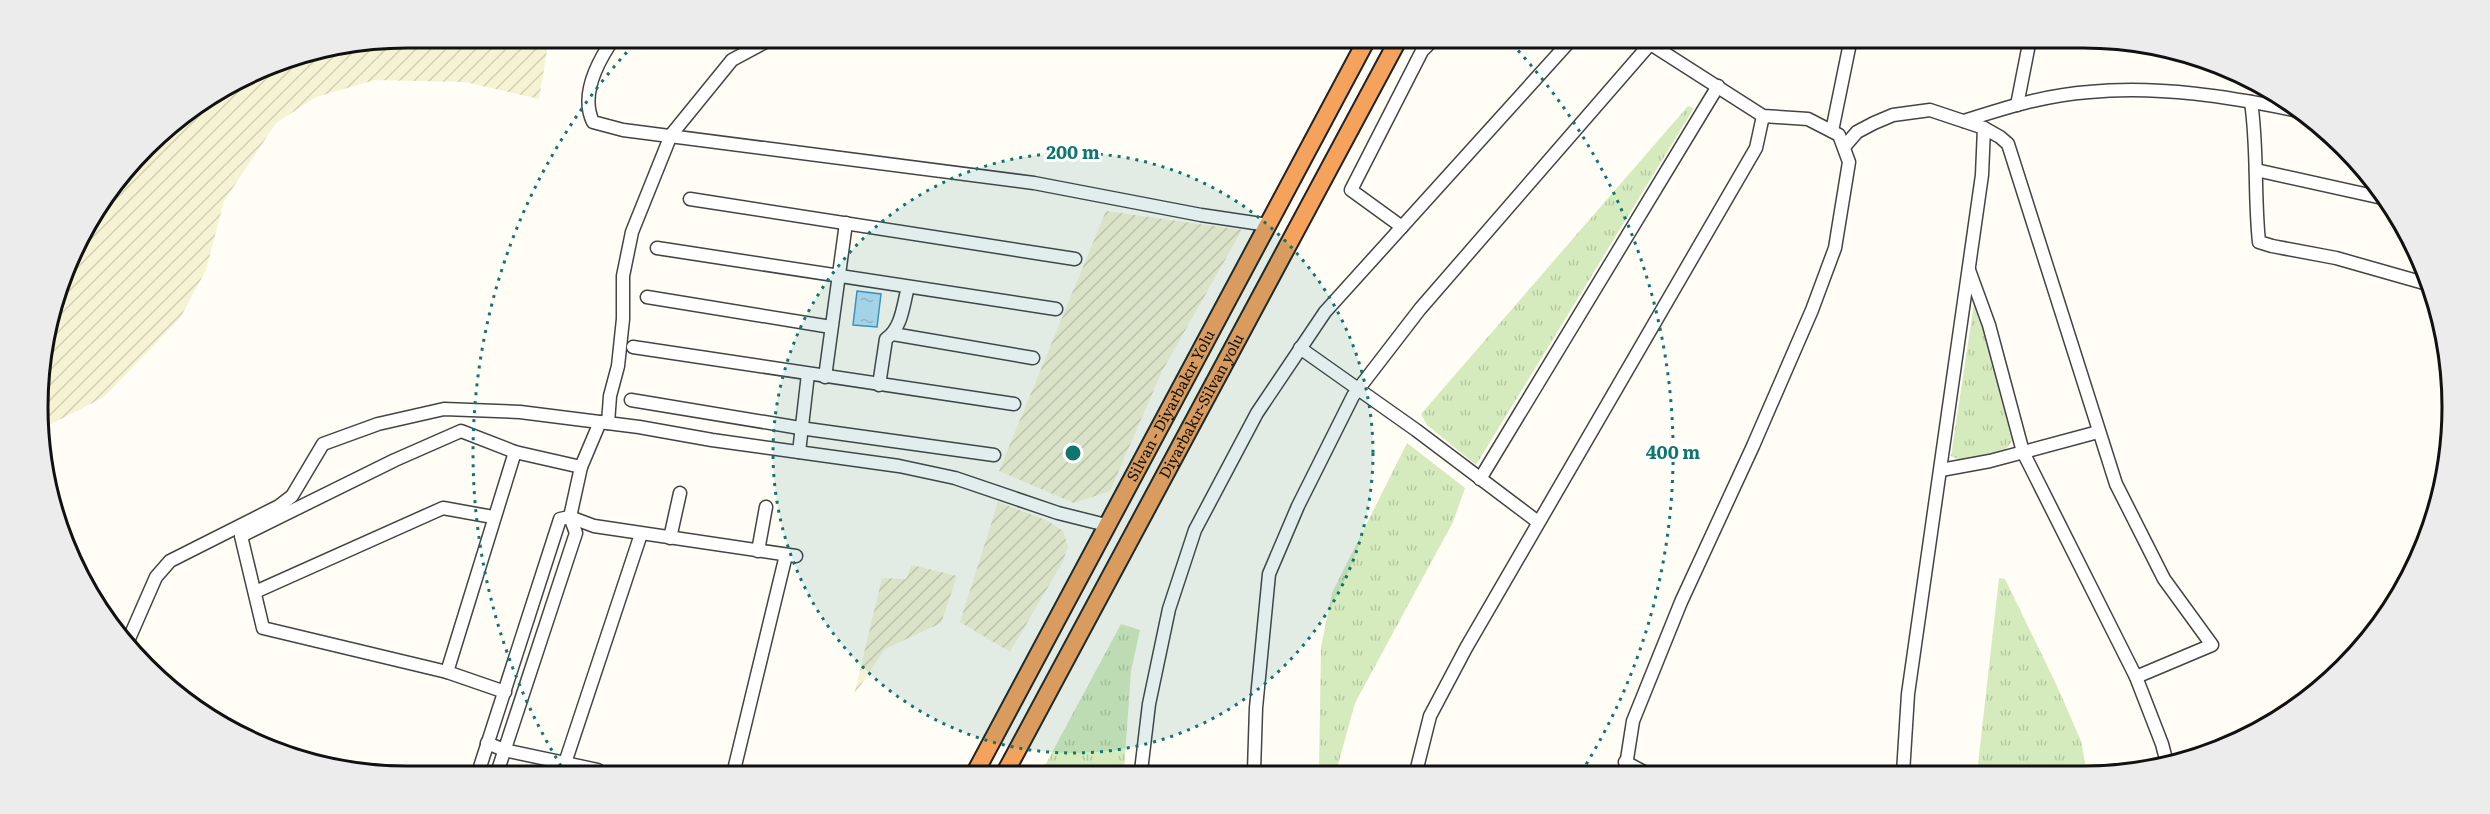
<svg xmlns="http://www.w3.org/2000/svg" width="2490" height="814" font-family="Literata,serif">
<defs>
<pattern id="farmland-furrows" width="10" height="10" patternUnits="userSpaceOnUse" patternTransform="scale(1.5)"><rect width="10" height="10" fill="#f6f3d4"/><path d="M-1 1l2-2M0 10L10 0M9 11l2-2" fill="none" stroke="#d2cfb5"/></pattern>
<pattern id="grass-tufts" width="24" height="20" patternUnits="userSpaceOnUse" patternTransform="scale(1.5)"><rect width="24" height="20" fill="#d5ebbd"/><path d="M3 7l-1-3M5 7V3M7 7l1-3M15 17l-1-3M17 17v-4M19 17l1-3" fill="none" stroke="#b6c8a1"/></pattern>
<pattern id="water-ripples" width="26" height="14" patternUnits="userSpaceOnUse" patternTransform="scale(1.5)"><rect width="26" height="14" fill="#b9e0f7"/><path d="M2 4q2-2 4 0t4 0M15 11q2-2 4 0t4 0" fill="none" stroke="#9ebfd3"/></pattern>
</defs>
<rect width="100%" height="100%" fill="#fffdf5"/>
<!-- farmland -->
<g fill="url(#farmland-furrows)">
<path d="M407,38H549L539,99L465,82L375,80L316,97L276,123L224,201L206,270L180,318L104,397L51,424L45,425L41,359L76,243L163,129L266,66Z"/>
<path d="M1106,211L1242,230L1162,371L1110,491L1074,503L999,471Z"/>
<path d="M998,502L1048,521L1063,531L1068,547L1062,563L1010,652L960,622Z"/>
<path d="M912,565L957,576L941,623L885,649L854,695L882,578L906,579Z"/>
</g>
<!-- grass -->
<g fill="url(#grass-tufts)">
<path d="M1688,106L1694,108L1476,465L1427,425L1421,414Z"/>
<path d="M1975,297L2012,441L2006,449L1962,461L1951,456Z"/>
<path d="M1407,443L1465,488L1453,522L1355,703L1336,772L1319,771L1321,647L1332,593Z"/>
<path d="M1999,578L2005,579L2057,686L2081,741L2087,773H1977Z"/>
<path d="M1121,624L1140,630L1131,671L1124,771H1042Z"/>
</g>
<!-- water -->
<path fill="url(#water-ripples)" stroke="#3f96cf" stroke-width="1.5" d="M857,291L881,294L877,327L853,325Z"/>
<g fill="none" stroke-linecap="round" stroke-linejoin="round">
<defs>
<g id="minor">
<path d="M614,38C598,61 580,95 593,122L623,130L1034,183L1201,215L1268,225"/>
<path d="M2251,102C2258,149 2254,195 2259,242L2272,246L2336,258L2424,283"/>
<path d="M2017,105L2029,44"/>
<path d="M1964,121C2004,108 2046,95 2089,92C2158,85 2231,97 2299,111"/>
<path d="M1832,131L1850,43"/>
<path d="M1844,147L1857,132L1874,123L1893,115L1930,110L1984,128L2000,137L2008,144L2116,484L2164,579L2212,645L2136,677"/>
<path d="M2256,170L2387,199"/>
<path d="M690,199L1075,259"/>
<path d="M1402,227L1351,190L1422,51L1431,42"/>
<path d="M657,248L1056,309"/>
<path d="M1969,270L1989,325L2023,452L2136,677L2162,744L2167,763"/>
<path d="M647,297L831,327"/>
<path d="M893,334L1033,358"/>
<path d="M633,347L1014,404"/>
<path d="M1300,348L1416,430L1538,522"/>
<path d="M825,377L846,223"/>
<path d="M879,385L886,339C902,328 903,305 908,287"/>
<path d="M631,400L800,428L994,455"/>
<path d="M608,423L610,396L618,366L623,319V276L632,232L671,135L732,60L771,39"/>
<path d="M799,452L808,374"/>
<path d="M1941,470L1990,461L2098,432"/>
<path d="M1480,479L1718,86"/>
<path d="M670,538L680,493"/>
<path d="M758,551L766,507"/>
<path d="M255,592L443,508L493,517"/>
<path d="M128,641L156,577L170,561L279,506L292,496L323,444L378,424L444,409L520,412L639,427L712,440L899,466L955,478L1058,513L1106,525"/>
<path d="M447,672L515,452"/>
<path d="M505,692L447,672L263,628L241,536L395,460L461,431L515,452L581,467"/>
<path d="M487,743L504,750L598,770"/>
<path d="M1625,762L1644,772"/>
<path d="M565,763L641,534"/>
<path d="M479,770L560,519L570,517L594,526L796,556"/>
<path d="M498,770L576,533L570,517L581,467L600,422"/>
<path d="M734,770L786,555"/>
<path d="M1141,771L1149,704L1169,609L1195,530L1257,413L1325,312L1569,42"/>
<path d="M1254,771L1256,708L1269,574L1298,506L1353,396L1420,309L1650,44"/>
<path d="M1416,772L1430,716L1466,648L1756,148L1763,116"/>
<path d="M1625,772L1633,721L1681,602L1753,446L1812,310L1835,248L1849,162L1839,135L1808,119L1763,116L1649,43"/>
<path d="M1903,773L1908,694L1982,175L1984,128"/>
</g>
<g id="highway">
<path id="s1" d="M976,771L1366,41"/>
<path id="s2" d="M1006,771L1397,42"/>
</g>
</defs>
<!-- minor casing -->
<use href="#minor" stroke="#444" stroke-width="15"/>
<!-- highway casing -->
<use href="#highway" stroke="#222" stroke-width="20"/>
<!-- minor -->
<use href="#minor" stroke="#fff" stroke-width="12"/>
<!-- highway -->
<use href="#highway" stroke="#f5a25d" stroke-width="16"/>
</g>
<!-- distance rings -->
<circle cx="1073" cy="453" r="300" fill="#0f766e" fill-opacity=".12"/>
<g fill="none" stroke="#0f766e" stroke-width="3" stroke-dasharray="3 6">
<circle cx="1073" cy="453" r="300"/>
<path d="M561 766A600 600 0 0 1 638 40M1512 44A600 600 0 0 1 1582 771"/>
</g>
<g text-anchor="middle" stroke-width="6" stroke-linejoin="round" paint-order="stroke">
<!-- street labels -->
<g font-size="15" fill="#111" stroke="#fff">
<text dy="5" stroke="none"><textPath href="#s1" startOffset="414">Silvan - Diyarbakır Yolu</textPath></text>
<text dy="5" stroke="none"><textPath href="#s2" startOffset="414">Diyarbakır-Silvan yolu</textPath></text>
</g>
</g>
<!-- crop -->
<path d="M0 0H2490V814H0ZM407 48H2083A359 359 0 0 1 2442 407V407A359 359 0 0 1 2083 766H407A359 359 0 0 1 48 407V407A359 359 0 0 1 407 48Z" fill="#ececec" fill-rule="evenodd"/>
<path fill="none" stroke="#111" stroke-width="3" d="M407 48H2083A359 359 0 0 1 2442 407V407A359 359 0 0 1 2083 766H407A359 359 0 0 1 48 407V407A359 359 0 0 1 407 48Z"/>
<circle cx="1073" cy="453" r="9" fill="#0f766e" stroke="#fff" stroke-width="3"/>
<g font-size="18" text-anchor="middle" font-weight="bold" fill="#0f766e" stroke="#fff" stroke-width="6" stroke-linejoin="round" paint-order="stroke">
<text x="1073" y="159">200 m</text>
<text x="1673" y="459">400 m</text>
</g>
</svg>
